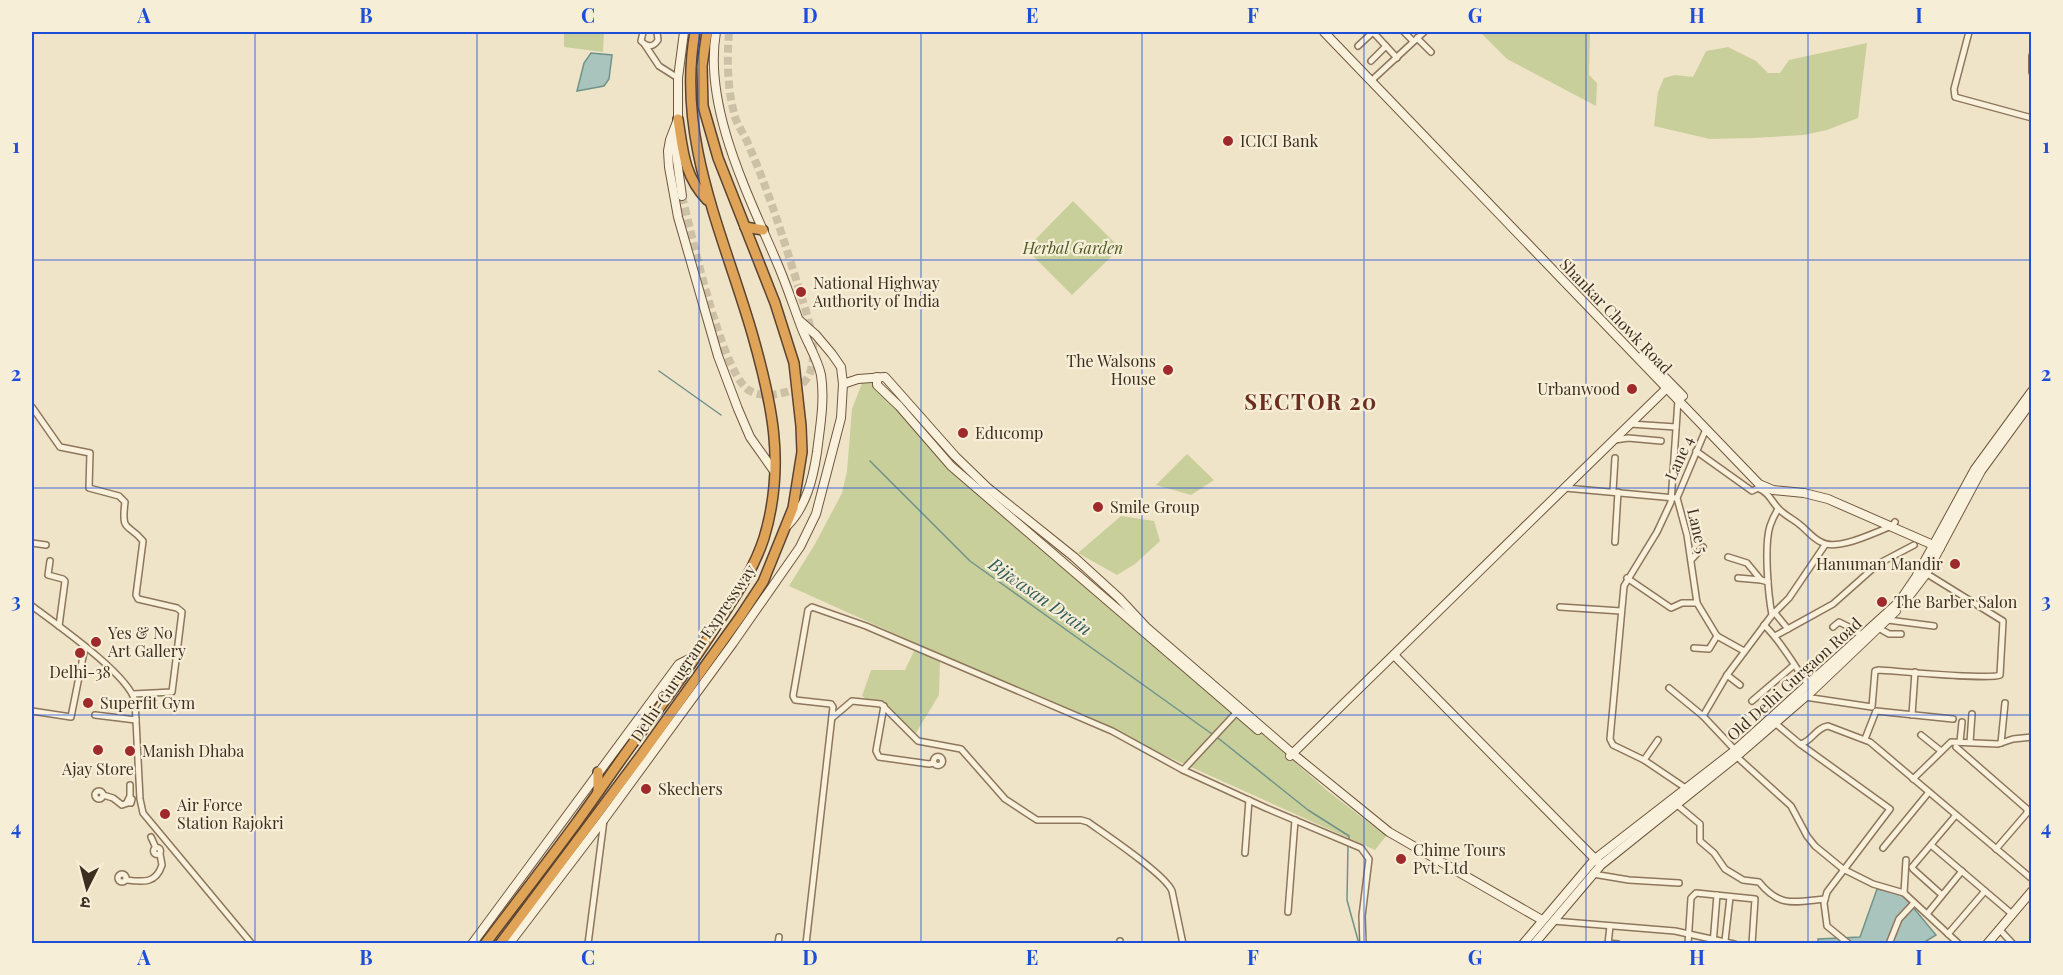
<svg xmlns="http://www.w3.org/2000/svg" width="2063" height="975" font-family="'Playfair Display','Noto Sans Devanagari',serif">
<rect width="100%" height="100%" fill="#f0e4c8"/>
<!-- green -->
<g fill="#c9cf9b">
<path d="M564,32H604L603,52L564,47Z"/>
<path d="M1480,32H1590L1589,75L1597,83L1596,106L1507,59Z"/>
<path d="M1867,43L1858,118L1827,130L1804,135L1753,138L1710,139L1654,126L1658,92L1664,78L1675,75L1693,77L1706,51L1728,47L1756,61L1768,73H1780L1789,60Z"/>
<path d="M1073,201L1120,248L1072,295L1026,249Z"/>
<path d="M875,378L962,474L1028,526L1138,625L1329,792L1386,836L1375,850L789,586L815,544L842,493L847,471L852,409L862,383Z"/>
<path d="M1187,454L1214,480L1191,495L1156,485Z"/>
<path d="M1121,516L1154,521L1160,541L1135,564L1117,575L1078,553Z"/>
<path d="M914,651L940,660L939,695L916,733L862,696L871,670H905Z"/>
</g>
<!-- water -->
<g fill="#a9c4bc" stroke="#6f938a" stroke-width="1.5">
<path d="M591,53L612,55L609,79L604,86L577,91L584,63Z"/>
<path d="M1877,889L1902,894L1936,935L1923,943L1818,944V939L1860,937Z"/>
</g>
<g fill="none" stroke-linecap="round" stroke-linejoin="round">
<!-- stream -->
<g stroke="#6f938a" stroke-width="1.5">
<path d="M659,371L721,415"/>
<path d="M870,461L970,561L1212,734"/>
<path d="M1218,738L1308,810L1349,836V839"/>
<path d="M1348,846L1347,900L1359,944"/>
</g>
<!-- secondary-tunnel -->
<path stroke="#ccc0a6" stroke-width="8" stroke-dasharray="8 4" stroke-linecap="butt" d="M682,196C692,235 720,366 747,389C756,396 771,396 782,393C793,391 806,384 810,373C820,343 804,307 796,279C782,234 768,190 749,146C745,135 736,124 734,113C727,86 727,59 729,32"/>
<defs>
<g id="street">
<path d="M643,32L641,41C647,47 653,48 658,40L657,32"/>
<path d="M1373,32L1397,58"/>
<path d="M1404,32L1413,41"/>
<path d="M1969,32L1954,89L1955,97L2032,118"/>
<path d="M1417,38L1431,52"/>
<path d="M645,45L659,66L678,78"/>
<path d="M1358,46L1373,32"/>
<path d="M2032,56V72"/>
<path d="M1371,61L1386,46"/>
<path d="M1371,81L1424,32"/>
<path d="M1678,400L1671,502L1657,532L1624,586L1610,739L1613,745L1644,760L1687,789"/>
<path d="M32,407L60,447L90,453L89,488L119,496L125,502C121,534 128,522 143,541L136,595L138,599L177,608L182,612L172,692L133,694"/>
<path d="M1630,424L1676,427"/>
<path d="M1706,429L1677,498L1687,535L1697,603L1717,636L1744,651"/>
<path d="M1615,440L1628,438L1661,441"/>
<path d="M1696,451L1752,491L1758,488C1771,494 1771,502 1780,510C1786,516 1793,519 1799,524C1807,530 1812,538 1821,542C1837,552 1875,532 1892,526L1895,522"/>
<path d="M1565,488L1675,498"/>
<path d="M1613,491L1615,458"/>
<path d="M1615,542L1618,492"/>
<path d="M32,543L46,545"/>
<path d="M1728,557L1747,563L1761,580L1768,582"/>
<path d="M1691,560L1703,547"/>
<path d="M50,561L48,575L63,579L65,581L59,626"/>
<path d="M1627,578L1671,608L1682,603H1697"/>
<path d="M1738,578L1761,580"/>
<path d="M32,606C56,624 128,674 135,701L140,799L143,813L252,944"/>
<path d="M1560,607L1621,611"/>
<path d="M1774,612L1788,629"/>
<path d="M1772,615L1789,598L1825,545"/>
<path d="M1888,620L1934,626"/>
<path d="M1764,625C1783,643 1794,666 1809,686"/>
<path d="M1833,627L1839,622L1853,629L1863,637"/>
<path d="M1880,627L1882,630L1889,634H1901"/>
<path d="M1775,636L1833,604L1878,564L1914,545"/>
<path d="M1694,648L1709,649L1717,636"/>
<path d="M1727,675L1740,685"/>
<path d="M1669,688L1703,716L1735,750"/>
<path d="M1805,697L1872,707L1875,671L1879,670C1896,671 1991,680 2000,675L2003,621L1924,572"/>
<path d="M1752,701L1794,665"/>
<path d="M884,706L876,751L879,757L929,764L934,763"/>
<path d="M32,711L71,717L85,647"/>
<path d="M95,715L136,720"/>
<path d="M1912,715L1915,672"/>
<path d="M1703,716L1727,675L1772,615C1768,594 1764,545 1770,526C1772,520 1775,514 1778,509"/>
<path d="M832,718L852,701L881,704L918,741L961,749L1005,799L1037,820H1081L1088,822C1106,835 1165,874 1172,891L1183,944"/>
<path d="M1775,723L1800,744C1812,742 1815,728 1828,726L1870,742L2032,879"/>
<path d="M1921,735L1941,751"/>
<path d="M1865,739L1876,711L1953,719"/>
<path d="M1960,742L1962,722"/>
<path d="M1970,742L1972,714"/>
<path d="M2001,743L2005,703"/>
<path d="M1800,744L1890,809L1827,892L1824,903L1827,926L1849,944"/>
<path d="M1956,747L2027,809V813L1996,849"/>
<path d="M1736,756L1791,806L1807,836L1815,846L1843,869L1873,884L1904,893L1959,944"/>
<circle cx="938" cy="761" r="4.5"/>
<path d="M1644,760L1658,740"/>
<path d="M1183,770L1237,712"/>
<path d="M1913,779L1951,742L1998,744L2013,739L2032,737"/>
<path d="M130,785V798"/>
<circle cx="99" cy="795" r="4"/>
<path d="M103,795L113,798L122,805L128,803"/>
<path d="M129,798L132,799L131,803L127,802Z"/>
<path d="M1676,804L1700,824V841L1714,853L1725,869L1743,880L1759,882C1780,908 1794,902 1825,899"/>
<path d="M151,837L156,848"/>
<path d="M1931,845L2012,914"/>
<circle cx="157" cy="851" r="3.5"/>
<path d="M1883,848L1929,792"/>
<path d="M1245,853L1249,800"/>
<circle cx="122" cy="878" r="4"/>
<path d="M1593,874L1629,880L1679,883"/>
<path d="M126,880C143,882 156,884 162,865L160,854"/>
<path d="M1904,893L1906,860"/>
<path d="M1942,895L1913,869L1912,867L1956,815"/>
<path d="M1288,912L1295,820"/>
<path d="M1927,914L1962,871"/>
<path d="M1553,921L1675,931L1734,944"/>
<path d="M1999,929L2013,944"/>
<path d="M1948,934L1985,891"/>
<path d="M1120,941V944"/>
<path d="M1725,941L1730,897"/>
<path d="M1608,943L1618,944"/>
<path d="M588,944L604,820"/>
<path d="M778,944L779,937"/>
<path d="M806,944L833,707L831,704L795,700L793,696L808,610L812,607L866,626L1112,731L1183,770L1266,808L1361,848L1369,859L1362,916L1363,944"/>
<path d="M1608,944L1610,926"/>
<path d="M1688,944L1691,898L1696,893L1755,899L1752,944"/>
<path d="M1713,944L1717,895"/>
<path d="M1889,944L1899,919L1914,903"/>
</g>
<g id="secondary">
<path d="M684,32L678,78V119L670,140L668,151L669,167L678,217L718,356L738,409L750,437L774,471"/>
<path d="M716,32C703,108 749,196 778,265C787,286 794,308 802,329C808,344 818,360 821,375C825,400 820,427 817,452C813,479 806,507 787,526"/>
<path d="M1324,32L1759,484L1773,490L1804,493L1828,499L1940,548"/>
<path d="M676,133V153L682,196"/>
<path d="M1643,355L1683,396"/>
<path d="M877,377V385L899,406L951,466L1258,730"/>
<path d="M843,384L858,379L885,377L955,456L988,488L1074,557L1119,598L1146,627L1293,754L1389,832L1542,920"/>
<path d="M1910,595L1926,574L1981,471L2032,401"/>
<path d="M1394,655L1598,862"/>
<path d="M1290,756L1669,386"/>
<path d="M472,944L679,664L697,655"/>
<path d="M509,944L605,818L733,643L800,547L816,514L841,418L843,384L841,367L832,354L816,335L799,320"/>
<path d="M1523,944L1595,859L1733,752L1899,602L1916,577L1975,469L2032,391"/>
<path d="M1534,944L1601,865L1737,756L1811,692L1896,611"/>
<path d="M1987,944L2032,891"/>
</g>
<g id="highway">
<path d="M678,119C683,151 684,176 707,200"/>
<path d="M745,227L763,230"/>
<path d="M598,772V792"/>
<path d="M485,944C516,903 547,863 577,822C596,796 614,769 633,743C663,704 692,664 718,623C736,595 754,569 764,538C786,465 772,403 752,333C723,233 676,138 695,32"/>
<path d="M500,944L642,754L740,617L763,582L793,508L802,452L801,426L794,363L775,303L718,158L703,106L702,66L707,32"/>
</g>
</defs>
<!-- street casing -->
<use href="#street" stroke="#8d765c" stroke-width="8"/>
<!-- secondary casing -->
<use href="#secondary" stroke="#6f573f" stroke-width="10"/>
<!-- highway casing -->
<use href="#highway" stroke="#5b4430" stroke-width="12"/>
<!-- street -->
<use href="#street" stroke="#faf1dc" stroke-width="5"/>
<!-- secondary -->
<use href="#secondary" stroke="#faf1dc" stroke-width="8"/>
<!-- highway -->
<use href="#highway" stroke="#e0a458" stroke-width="9"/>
</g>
<!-- grid -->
<path fill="none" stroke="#1d4ed8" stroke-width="1.5" stroke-opacity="0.55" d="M255,32V944M477,32V944M699,32V944M921,32V944M1142,32V944M1364,32V944M1586,32V944M1808,32V944M32,260H2032M32,488H2032M32,715H2032"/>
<!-- markers -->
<g fill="#9e2a2b" stroke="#f7eed8" stroke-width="2">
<circle cx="1228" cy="141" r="6"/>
<circle cx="801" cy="292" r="6"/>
<circle cx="1168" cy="370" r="6"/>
<circle cx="1632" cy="389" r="6"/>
<circle cx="963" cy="433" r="6"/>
<circle cx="1098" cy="507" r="6"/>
<circle cx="1955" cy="564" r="6"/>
<circle cx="1882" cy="602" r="6"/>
<circle cx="96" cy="642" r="6"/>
<circle cx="80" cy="653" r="6"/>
<circle cx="88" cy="703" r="6"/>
<circle cx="98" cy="750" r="6"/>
<circle cx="130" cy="751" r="6"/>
<circle cx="646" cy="789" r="6"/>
<circle cx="165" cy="814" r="6"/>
<circle cx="1401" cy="859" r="6"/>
</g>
<g text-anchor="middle" stroke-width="4.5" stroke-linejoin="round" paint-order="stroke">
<!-- poi labels -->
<g font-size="16" fill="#3d2e20" stroke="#f7eed8" text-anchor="start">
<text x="1240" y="147">ICICI Bank</text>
<text x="813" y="289">National Highway<tspan x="813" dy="18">Authority of India</tspan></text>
<text x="1156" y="367" text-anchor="end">The Walsons<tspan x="1156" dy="18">House</tspan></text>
<text x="1620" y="395" text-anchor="end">Urbanwood</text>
<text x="975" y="439">Educomp</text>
<text x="1110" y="513">Smile Group</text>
<text x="1943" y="570" text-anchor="end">Hanuman Mandir</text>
<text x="1894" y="608">The Barber Salon</text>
<text x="108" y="639">Yes &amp; No<tspan x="108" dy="18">Art Gallery</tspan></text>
<text x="80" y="678" text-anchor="middle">Delhi-38</text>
<text x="100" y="709">Superfit Gym</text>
<text x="142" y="757">Manish Dhaba</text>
<text x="98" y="775" text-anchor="middle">Ajay Store</text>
<text x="658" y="795">Skechers</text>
<text x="177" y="811">Air Force<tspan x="177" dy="18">Station Rajokri</tspan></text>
<text x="1413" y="856">Chime Tours<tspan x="1413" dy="18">Pvt. Ltd</tspan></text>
</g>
<!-- park labels -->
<g font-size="16" font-style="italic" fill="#4d5a26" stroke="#f7eed8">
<text x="1073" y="254">Herbal Garden</text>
</g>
<!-- street labels -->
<g font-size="16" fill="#3d2e20" stroke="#f7eed8">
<text transform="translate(1616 316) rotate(46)" y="6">Shankar Chowk Road</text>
<text transform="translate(1679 458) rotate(-66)" y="6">Lane 4</text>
<text transform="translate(1698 531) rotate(77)" y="6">Lane 5</text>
<text transform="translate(693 653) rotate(-56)" y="6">Delhi-Gurugram Expressway</text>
<text transform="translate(1794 679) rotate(-42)" y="6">Old Delhi Gurgaon Road</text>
</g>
<!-- water labels -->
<g font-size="18" font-style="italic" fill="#2f5d5a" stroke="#f7eed8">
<text transform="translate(1040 597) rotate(35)" y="6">Bijwasan Drain</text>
</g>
<!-- district labels -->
<g font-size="22" font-weight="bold" letter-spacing="1.5" fill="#6b2e1e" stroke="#f7eed8">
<text x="1311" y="410">SECTOR 20</text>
</g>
</g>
<!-- border -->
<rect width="2063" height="975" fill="none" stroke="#f7eed8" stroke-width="66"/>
<!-- north arrow -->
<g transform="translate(87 888) rotate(186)" stroke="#f7eed8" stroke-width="4.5" paint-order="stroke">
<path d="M0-4.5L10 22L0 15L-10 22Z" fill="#3d2e20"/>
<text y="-9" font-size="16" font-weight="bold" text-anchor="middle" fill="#3d2e20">उ</text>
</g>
<rect x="33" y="33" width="1997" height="909" fill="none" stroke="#1d4ed8" stroke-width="2"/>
<g font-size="20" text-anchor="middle" font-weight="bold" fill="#1d4ed8">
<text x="144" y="23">A</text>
<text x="366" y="23">B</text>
<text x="588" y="23">C</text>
<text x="810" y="23">D</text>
<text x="1032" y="23">E</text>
<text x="1253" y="23">F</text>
<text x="1475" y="23">G</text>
<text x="1697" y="23">H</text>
<text x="1919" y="23">I</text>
<text x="16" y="153">1</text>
<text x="2046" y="153">1</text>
<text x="16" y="381">2</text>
<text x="2046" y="381">2</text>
<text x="16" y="608">3</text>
<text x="2046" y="608">3</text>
<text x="16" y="835">4</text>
<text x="2046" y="835">4</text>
<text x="144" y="965">A</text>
<text x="366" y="965">B</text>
<text x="588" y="965">C</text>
<text x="810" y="965">D</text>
<text x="1032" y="965">E</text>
<text x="1253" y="965">F</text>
<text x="1475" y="965">G</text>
<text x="1697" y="965">H</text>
<text x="1919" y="965">I</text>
</g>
</svg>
